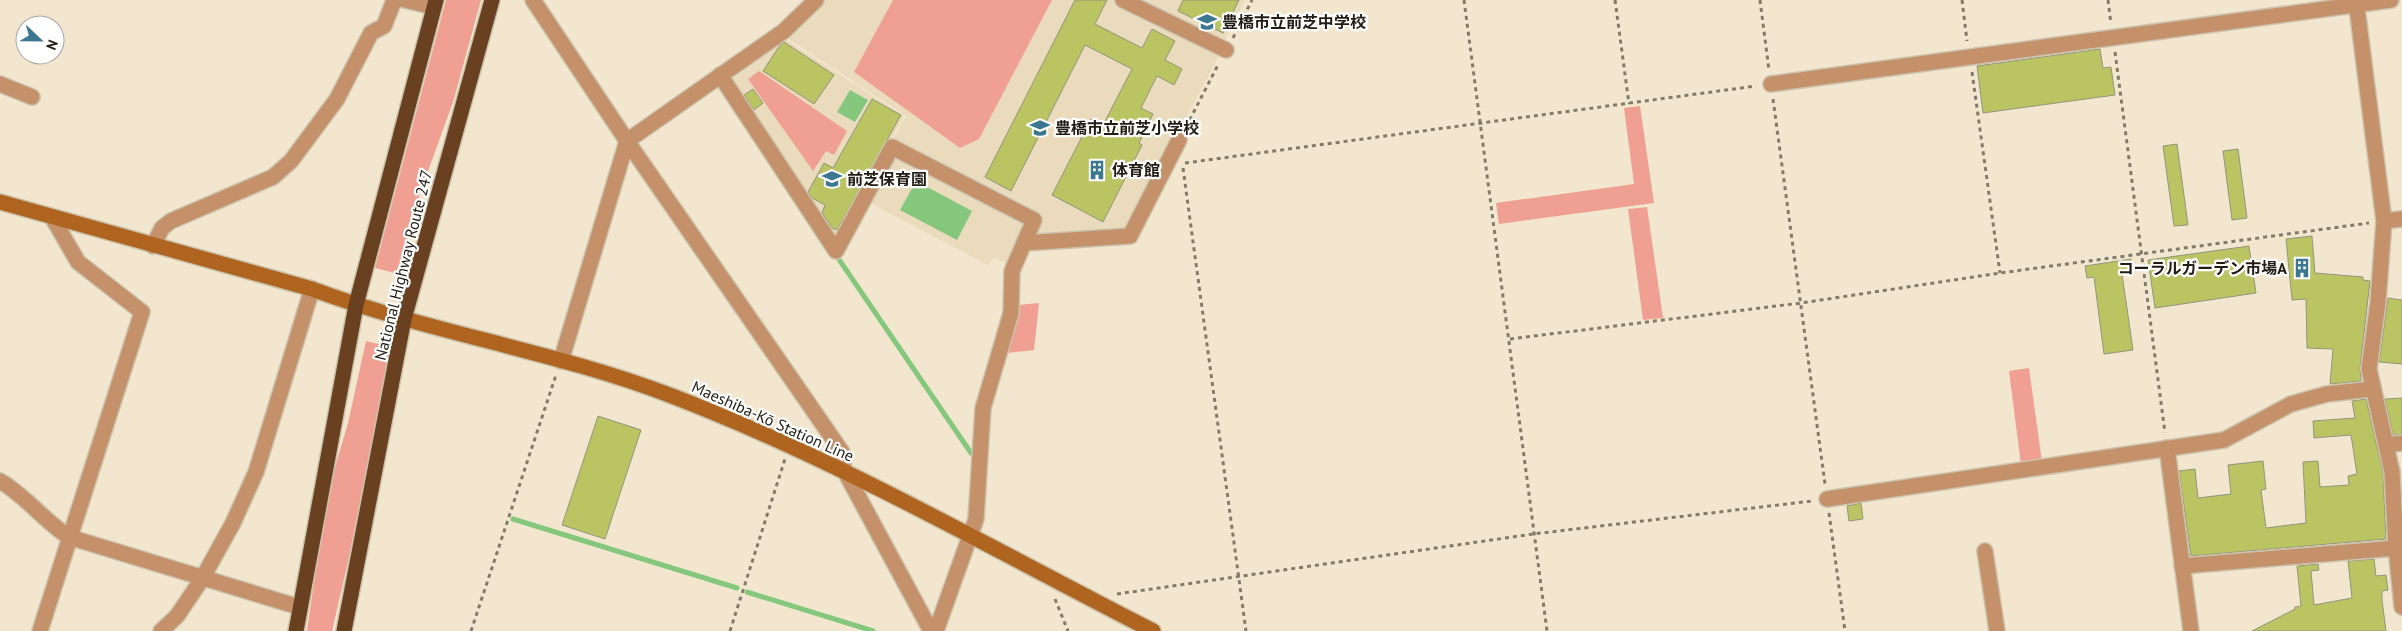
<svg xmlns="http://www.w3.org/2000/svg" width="2402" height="631" font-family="'PT Sans','Noto Sans JP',sans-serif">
<rect width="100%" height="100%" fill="#f2e7ce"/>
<!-- built -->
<g fill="#e9dbbc">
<path d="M827,0H1114L1221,52L1125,233L1022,239L1009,264L994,258L988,265L868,202L892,141L906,116L787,38Z"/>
<path d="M1137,0H1245L1224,43Z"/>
<path d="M785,39L904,116L836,241L731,80Z"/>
</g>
<!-- green -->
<g fill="#efa092">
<path d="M446,0H481L453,102L419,196L399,274L375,268Z"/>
<path d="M893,0H1052L979,139L960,148L854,72Z"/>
<path d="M759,71L847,131L834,155L826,151L813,171L748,79Z"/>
<path d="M1640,106L1654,203L1499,224L1496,203L1634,184L1624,108Z"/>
<path d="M1647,207L1663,318L1643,320L1628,209Z"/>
<path d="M1039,303L1034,350L1007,353L1018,305Z"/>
<path d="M366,341L391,347L349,557L332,631H307L326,498L348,423Z"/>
<path d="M2029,368L2042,462L2021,465L2009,371Z"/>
</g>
<!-- water -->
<g fill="#84c77d">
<path d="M850,90L868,100L855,122L837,112Z"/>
<path d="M916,181L972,211L957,240L900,210Z"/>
</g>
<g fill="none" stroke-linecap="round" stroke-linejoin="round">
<!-- stream -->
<g stroke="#84c77d" stroke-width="5">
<path d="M838,254L836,255L971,453"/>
<path d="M513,519L737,588"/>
<path d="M747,592L873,631"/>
</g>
</g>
<!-- building -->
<g fill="#bac463" stroke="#92957d">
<path d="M1075,0H1107L1095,24L1142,48L1152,29L1175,41L1165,60L1182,69L1174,85L1157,76L1141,108L1153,114L1139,143L1142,145L1103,222L1052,195L1091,119L1103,125L1132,69L1085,45L1011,191L985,177Z"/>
<path d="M1183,0H1239L1223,33L1178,11Z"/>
<path d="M784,42L834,75L814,104L763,71L780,45Z"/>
<path d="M2100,49L2103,68L2111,67L2115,95L1983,113L1977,66Z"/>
<path d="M753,89L763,103L754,110L744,95Z"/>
<path d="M872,99L901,115L837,230L832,228L822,213L825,205L812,198L808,192L824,163L833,168Z"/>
<path d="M2177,144L2188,225L2174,226L2163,146Z"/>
<path d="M2238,149L2247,218L2232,220L2223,151Z"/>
<path d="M2312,236L2315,273L2363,277V280L2370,281L2360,368L2361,381L2330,384L2333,349L2307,348L2306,299L2292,300L2286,239Z"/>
<path d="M2249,246L2256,293L2155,308L2148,260Z"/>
<path d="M2131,259L2133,273L2122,274L2133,350L2104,354L2094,277L2087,278L2085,266Z"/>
<path d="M2388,298L2402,300V364L2379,362Z"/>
<path d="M2402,398V434L2393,435L2385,399Z"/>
<path d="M2366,399L2383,473L2386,539L2191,556L2179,471L2195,469L2198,498L2231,494L2228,465L2263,461L2266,489L2261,490L2266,528L2306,523L2303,462L2318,461L2320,487L2349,485L2348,476L2357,474L2351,435L2314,438L2313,421L2355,418L2352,401Z"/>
<path d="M598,416L641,430L605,539L562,525Z"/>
<path d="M1861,503L1863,519L1849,521L1847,506Z"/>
<path d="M2374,559L2376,576L2386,575L2388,590L2382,591V600L2386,631H2252L2295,609V607L2301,606L2297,566L2318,564L2319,570L2311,571L2314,605L2352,598L2348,561Z"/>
</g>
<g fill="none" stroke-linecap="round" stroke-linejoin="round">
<defs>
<g id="street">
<path d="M405,0L434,7"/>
<path d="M533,0L627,141L842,452L844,470L931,631"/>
<path d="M1123,0L1226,50"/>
<path d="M2356,0L2384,221L2378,302L2369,369L2392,472L2396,548L2402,607"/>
<path d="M720,75L836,251L892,147L1034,220L1012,271L1011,313L983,408L976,519L936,631"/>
<path d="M0,84L32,97"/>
<path d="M1771,84L2391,0"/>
<path d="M2384,221L2402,219"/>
<path d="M1024,243L1130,236L1179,140"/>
<path d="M153,246L162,228L171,221L273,177L291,161L337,99L371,33L384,26L393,3L397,0"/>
<path d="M561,361L627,141L784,31L816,0"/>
<path d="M2387,445L2402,443"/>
<path d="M2167,448L2191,631"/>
<path d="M0,481C26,496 44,521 69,537L299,607"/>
<path d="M1827,499L2224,440L2291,404L2327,394L2372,389"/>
<path d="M1985,551L1997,631"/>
<path d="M2182,566L2396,548"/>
<path d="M40,631L142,312L78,262L52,217"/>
<path d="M161,631L177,616L202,579L233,523L256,472L312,289"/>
</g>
<path id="secondary" d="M0,202L312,289C430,333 555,351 672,396C839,460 994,550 1153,631"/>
<g id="highway">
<path d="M296,631L356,305L436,0"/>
<path d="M344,631L404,319L492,0"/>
</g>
</defs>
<!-- street casing -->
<use href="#street" stroke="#ccc3ad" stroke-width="18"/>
<!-- secondary casing -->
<use href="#secondary" stroke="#ccc3ad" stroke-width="18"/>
<!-- highway casing -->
<use href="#highway" stroke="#ccc3ad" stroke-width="18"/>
<!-- path -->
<g stroke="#827b6b" stroke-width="3" stroke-dasharray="4 4" stroke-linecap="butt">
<path d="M1464,0L1547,631"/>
<path d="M1615,0L1629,104"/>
<path d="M1760,0L1769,70"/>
<path d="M1962,0L1967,41"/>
<path d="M2108,0L2111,24"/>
<path d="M1233,38L1252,0"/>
<path d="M2115,52L2165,433"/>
<path d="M1972,72L2000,273"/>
<path d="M1773,99L1825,484"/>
<path d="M1186,127L1219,63"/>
<path d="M1185,163L1756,86"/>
<path d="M1183,168L1246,631"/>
<path d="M1510,339L1801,303L2000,273L2369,223"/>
<path d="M1829,513L1845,631"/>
<path d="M1117,594L1533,534L1812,501"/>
<path d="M1055,599L1068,631"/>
<path d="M471,631L556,375"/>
<path d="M730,631L785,459"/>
</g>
<!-- street -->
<use href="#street" stroke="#c4916a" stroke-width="15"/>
<!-- secondary -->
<use href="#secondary" stroke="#af651f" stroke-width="15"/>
<!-- highway -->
<use href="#highway" stroke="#694120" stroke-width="15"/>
</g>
<!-- icons -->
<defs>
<symbol id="school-bare" viewBox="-9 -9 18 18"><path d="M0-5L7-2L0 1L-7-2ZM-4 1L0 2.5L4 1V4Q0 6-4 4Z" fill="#3b778f" stroke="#fff" stroke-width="2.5" paint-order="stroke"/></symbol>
<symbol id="building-bare" viewBox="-9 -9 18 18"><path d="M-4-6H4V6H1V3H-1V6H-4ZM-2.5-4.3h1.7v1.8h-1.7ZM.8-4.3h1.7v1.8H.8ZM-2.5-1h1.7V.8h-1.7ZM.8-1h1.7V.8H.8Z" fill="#3b778f" stroke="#fff" stroke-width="2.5" paint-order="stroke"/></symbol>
</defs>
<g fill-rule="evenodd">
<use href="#school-bare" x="1193" y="8" width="28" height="28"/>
<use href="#school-bare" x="1026" y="114" width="28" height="28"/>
<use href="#building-bare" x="1083" y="156" width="28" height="28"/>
<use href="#school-bare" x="818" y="165" width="28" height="28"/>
<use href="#building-bare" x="2288" y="254" width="28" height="28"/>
</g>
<g text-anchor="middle" stroke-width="4.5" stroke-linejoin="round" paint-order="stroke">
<!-- poi labels -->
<g font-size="16" font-weight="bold" fill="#211d15" stroke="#fff" text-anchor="start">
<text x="1222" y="28">豊橋市立前芝中学校</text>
<text x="1055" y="134">豊橋市立前芝小学校</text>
<text x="1112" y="176">体育館</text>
<text x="847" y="185">前芝保育園</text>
<text x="2287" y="274" text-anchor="end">コーラルガーデン市場A</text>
</g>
<!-- street labels -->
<g font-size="16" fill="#211d15" stroke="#fff">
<text transform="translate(403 265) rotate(-76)" y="6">National Highway Route 247</text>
<text transform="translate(773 421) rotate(24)" y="6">Maeshiba-Kō Station Line</text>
</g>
</g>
<!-- north arrow -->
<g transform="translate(40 40) rotate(112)"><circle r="24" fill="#ffffff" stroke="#a6a5a1"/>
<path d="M0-4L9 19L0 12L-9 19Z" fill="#3b778f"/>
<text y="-8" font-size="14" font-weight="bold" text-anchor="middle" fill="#211d15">N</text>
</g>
</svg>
